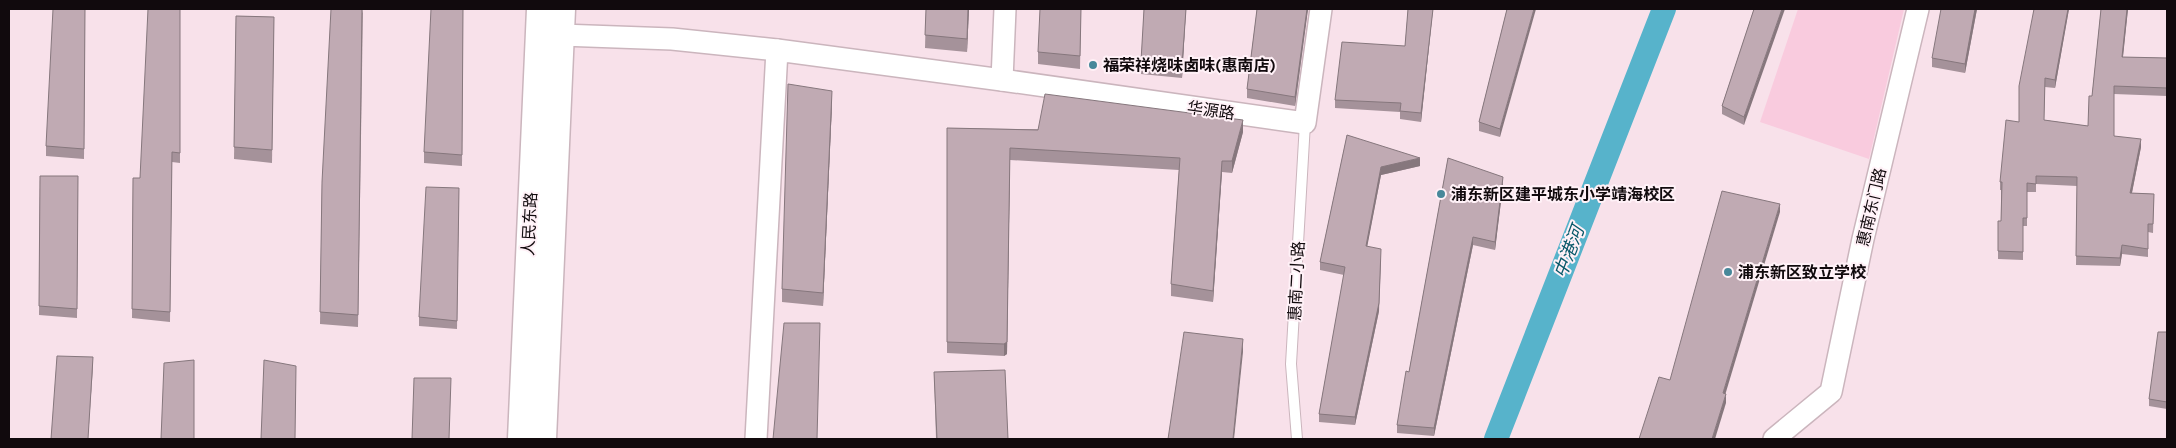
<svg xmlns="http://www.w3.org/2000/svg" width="2176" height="448" font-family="Karla,'Noto Sans SC',sans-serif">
<rect width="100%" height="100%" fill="#f8e1ea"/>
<!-- green -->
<path fill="#f9cbde" d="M1798,9H1904L1869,159L1760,122Z"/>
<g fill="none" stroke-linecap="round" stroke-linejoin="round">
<!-- canal -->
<path stroke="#57b3cb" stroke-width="24" d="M1496,439L1664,9"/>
<defs>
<path id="service" d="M1297,439L1291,364L1305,123"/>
<g id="minor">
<path d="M561,35L672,39L777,50"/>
<path d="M1002,80L1305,123L1321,9"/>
<path d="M756,439L777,50L1002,80L1005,9"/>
<path d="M1774,439L1831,392L1863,239L1918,9"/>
</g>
<g id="tertiary">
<path d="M521,439L540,9"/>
<path d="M543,439L562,9"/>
</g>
</defs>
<!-- service casing -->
<use href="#service" stroke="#cbb5bd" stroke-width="12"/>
<!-- minor casing -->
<use href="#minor" stroke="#cbb5bd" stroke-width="24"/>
<!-- tertiary casing -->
<use href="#tertiary" stroke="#cbb5bd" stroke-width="29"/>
<!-- service -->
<use href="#service" stroke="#fff" stroke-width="10"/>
<!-- minor -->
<use href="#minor" stroke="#fff" stroke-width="21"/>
<!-- tertiary -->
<use href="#tertiary" stroke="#fff" stroke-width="26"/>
</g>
<!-- wall -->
<g fill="#a5929a">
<path d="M85,9L84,159L46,156V146Z"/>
<path d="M180,9V163L172,162L170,322L132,318L133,178H140Z"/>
<path d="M363,9L358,327L320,324L322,182Z"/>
<path d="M463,9L462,166L424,163V152Z"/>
<path d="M926,9H969L967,52L925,48Z"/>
<path d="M1081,9L1080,69L1038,64V52Z"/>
<path d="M1144,9H1186L1182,78L1141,74Z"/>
<path d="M1257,9H1308L1295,106L1247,98V89Z"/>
<path d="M1408,9H1433L1421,122L1400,119V112L1335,108V100L1405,46Z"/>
<path d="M1507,9L1500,137L1479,131V122Z"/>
<path d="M1754,9L1744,125L1722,114V106Z"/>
<path d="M1977,9L1965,73L1932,67V58Z"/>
<path d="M2034,9H2069L2055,88L2045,87L2044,120L2088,126L2092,96L2101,9H2128L2123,57L2167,58V96L2114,94V136L2141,147L2132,193L2154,194L2153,233L2148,232V257L2122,254L2120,266L2076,265L2077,186L2036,184V192H2027V226H2023V260L1998,259V221H2001V190H2000V182L2019,122Z"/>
<path d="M236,16L274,17L272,163L234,159Z"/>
<path d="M832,104L823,306L782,302V289Z"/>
<path d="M947,128L1243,132L1232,173L1222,172L1213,302L1171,296V284L1179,170L1010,160L1007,354L1004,356L947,353Z"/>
<path d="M1347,135L1420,166L1381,175L1367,246L1379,311L1355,425L1319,422V414L1344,275L1320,270V262Z"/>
<path d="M1448,158L1503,185L1495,250L1473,245L1434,436L1397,433V425L1409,372Z"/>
<path d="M40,176H78L77,318L39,315Z"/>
<path d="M459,188L457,329L419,326V317Z"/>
<path d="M2167,332V409L2149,406V399Z"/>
<path d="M934,372L1008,439H936Z"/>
</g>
<!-- shaded-wall -->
<g fill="#86777d">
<path d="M968,9H969L967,52V39Z"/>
<path d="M1186,9L1182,78V65Z"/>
<path d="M1307,9H1308L1295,106V97Z"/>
<path d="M1433,9L1421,122V113Z"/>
<path d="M1534,9H1536L1500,137V129Z"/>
<path d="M1782,9H1785L1744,125V117Z"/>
<path d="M1975,9H1977L1965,73V64Z"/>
<path d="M2068,9H2069L2055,88V80Z"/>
<path d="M2127,9H2128L2122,65V57Z"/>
<path d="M832,91V104L823,306V293Z"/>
<path d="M1243,120V132L1232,173V161Z"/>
<path d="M2141,139V147L2130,202V193Z"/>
<path d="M1420,158V166L1381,175L1366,253V246L1381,167Z"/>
<path d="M1010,160L1007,354L1004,356V344Z"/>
<path d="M1222,161V172L1213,302V291Z"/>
<path d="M1503,177V185L1495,250V242Z"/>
<path d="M1780,204V212L1723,402V393Z"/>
<path d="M1473,237V245L1434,436V428Z"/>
<path d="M2122,245V254L2120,266V258Z"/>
<path d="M1381,257L1379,311L1355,425V417Z"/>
<path d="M1243,339V352L1234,439H1233Z"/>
<path d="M93,357V366L88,439Z"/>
<path d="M1726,394V403L1715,439H1712Z"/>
</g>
<!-- building -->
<g fill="#c0aab3" stroke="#86777d">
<path d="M53,9H85L84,149L46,146Z"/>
<path d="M148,9H180V153L172,152L170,312L132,309L133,178H140Z"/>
<path d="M331,9H362L358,315L320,312L322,182Z"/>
<path d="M431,9H463L462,155L424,152Z"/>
<path d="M926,9H968L967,39L925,35Z"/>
<path d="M1040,9H1081L1080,56L1038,52Z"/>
<path d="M1144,9H1186L1182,65L1141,61Z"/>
<path d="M1257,9H1307L1295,97L1247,89Z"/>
<path d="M1408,9H1433L1421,113L1400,111L1401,103L1335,100L1342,42L1405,46Z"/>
<path d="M1507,9H1534L1500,129L1479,122Z"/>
<path d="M1754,9H1782L1744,117L1722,106Z"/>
<path d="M1941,9H1975L1965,64L1932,58Z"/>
<path d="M2034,9H2068L2055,80L2045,78L2044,120L2088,126L2089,96H2092L2101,9H2127L2122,57L2167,58V88L2114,86V136L2141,139L2130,193L2154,194L2153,224H2148V249L2122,245L2120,258L2076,256L2077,177L2036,176V184L2027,183V218H2023V252L1998,251V221H2001L2002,182H2000L2006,120L2019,122V86Z"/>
<path d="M236,16L274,17L272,150L234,147Z"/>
<path d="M788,84L832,91L823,293L782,289Z"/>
<path d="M1045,94L1243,120L1232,161H1222L1213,291L1171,284L1180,158L1010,148L1007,342L1004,344L947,342V128L1038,130Z"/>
<path d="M1347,135L1420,158L1381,167L1366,246L1381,249L1379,303L1355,417L1319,414L1345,267L1320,262Z"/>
<path d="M1448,158L1503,177L1495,242L1473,237L1434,428L1397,425L1406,371L1409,372Z"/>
<path d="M40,176H78L77,309L39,306Z"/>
<path d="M426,187L459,188L457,321L419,317Z"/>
<path d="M1722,191L1780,204L1723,393L1726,394L1712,439H1639L1659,377L1670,380Z"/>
<path d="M784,323H820L817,439H773Z"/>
<path d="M1184,332L1243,339L1233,439H1168Z"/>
<path d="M2158,332H2167V402L2149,399Z"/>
<path d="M57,356L93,357L88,439H51Z"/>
<path d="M194,360V439H161L164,363Z"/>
<path d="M264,360L296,366L295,439H261Z"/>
<path d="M1005,370L1008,439H937L934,372Z"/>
<path d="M414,378H451L449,439H412Z"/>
</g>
<!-- markers -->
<g fill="#47889a" stroke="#fff1f7" stroke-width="2">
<circle cx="1093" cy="65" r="5"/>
<circle cx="1441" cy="194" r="5"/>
<circle cx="1728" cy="272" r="5"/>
</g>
<g text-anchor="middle" stroke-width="4" stroke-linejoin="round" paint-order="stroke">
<!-- poi labels -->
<g font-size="16" font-weight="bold" fill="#110a0d" stroke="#fff1f7" text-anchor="start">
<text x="1103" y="71">福荣祥烧味卤味(惠南店)</text>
<text x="1451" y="200">浦东新区建平城东小学靖海校区</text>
<text x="1738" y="278">浦东新区致立学校</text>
</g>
<!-- street labels -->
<g font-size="16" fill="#110a0d" stroke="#fff1f7">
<text transform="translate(1211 110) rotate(8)" y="6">华源路</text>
<text transform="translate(1871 207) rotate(-77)" y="6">惠南东门路</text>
<text transform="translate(529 224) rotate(-87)" y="6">人民东路</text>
<text transform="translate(1296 281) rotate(-87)" y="6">惠南二小路</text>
</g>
<!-- water labels -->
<g font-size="18" font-style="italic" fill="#09596a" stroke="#fff1f7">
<text transform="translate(1569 252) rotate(-69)" y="6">中港河</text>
</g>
</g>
<!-- border -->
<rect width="2176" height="448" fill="none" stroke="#110a0d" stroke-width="20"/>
</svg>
